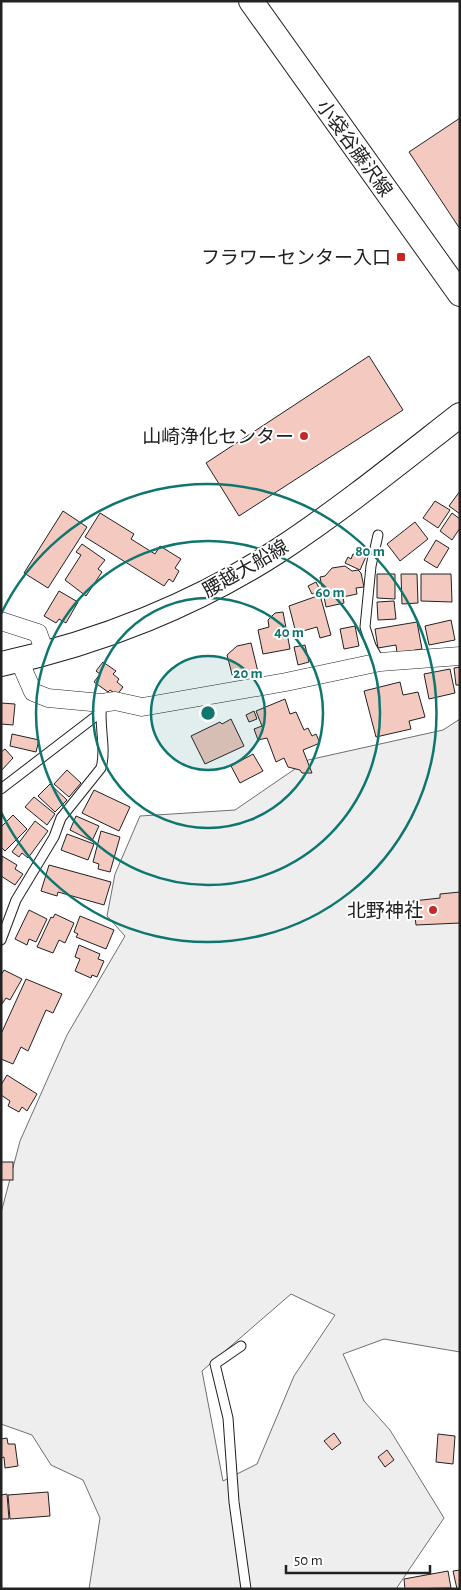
<svg xmlns="http://www.w3.org/2000/svg" width="461" height="1590" font-family="'Alegreya Sans','Noto Sans JP',sans-serif">
<rect width="100%" height="100%" fill="#fff"/>
<!-- green -->
<path fill="#eee" stroke="#6f6f6f" fill-rule="evenodd" d="M460,719V1352L384,1339L343,1354L364,1401L390,1430L444,1518L396,1589H89L100,1518L83,1480L51,1465L32,1435L1,1424V1213L20,1141L67,1035L125,936L107,916L115,874L140,816L235,810L308,760L443,730ZM291,1294L335,1315L294,1376L257,1464L223,1481L202,1371Z"/>
<!-- building -->
<g fill="#f3c9c0" stroke="#222">
<path d="M460,118V229L409,152Z"/>
<path d="M369,356L403,410L239,516L206,463Z"/>
<path d="M460,491V514L449,506Z"/>
<path d="M435,501L450,510L438,528L423,518Z"/>
<path d="M63,511L87,527L48,588L24,573Z"/>
<path d="M100,513L134,534L131,539L155,554L160,546L181,559L175,568L179,571L173,582L169,579L164,586L85,537Z"/>
<path d="M452,513L460,519V528L452,540L440,531Z"/>
<path d="M415,522L428,539L400,561L387,544Z"/>
<path d="M436,540L449,548L437,568L424,560Z"/>
<path d="M82,544L105,560L98,569L102,572L86,596L65,580L81,555L76,552Z"/>
<path d="M360,548L368,552L360,570L345,563L348,557L351,559L353,554L357,555Z"/>
<path d="M345,566L352,571L358,570L361,573L364,587L356,588L357,594L343,597L344,603L326,607L320,577L325,576L332,568Z"/>
<path d="M377,574H395V599L377,598Z"/>
<path d="M401,574H417L418,603L402,604Z"/>
<path d="M421,574H451L452,602L421,601Z"/>
<path d="M316,582L320,590L312,594L308,586Z"/>
<path d="M59,591L78,602L66,623L59,619L56,623L44,616Z"/>
<path d="M320,595L331,635L320,638L317,627L296,633L289,606Z"/>
<path d="M394,601L396,619L378,620L377,602Z"/>
<path d="M283,612L290,649L263,654L258,630L269,627L268,620L275,613Z"/>
<path d="M451,620L455,640L429,645L425,626Z"/>
<path d="M417,622L422,649L397,653L396,645L378,648L375,629Z"/>
<path d="M355,626L359,646L344,649L340,629Z"/>
<path d="M251,643L258,672L233,678L227,655L237,646Z"/>
<path d="M305,645L309,662L298,665L294,647Z"/>
<path d="M103,662L116,671L113,674L119,679L117,682L123,687L117,695L110,690L108,692L94,682L100,674L96,671Z"/>
<path d="M460,667V685H456L454,668Z"/>
<path d="M450,669L455,693L429,699L424,674Z"/>
<path d="M400,682L403,695L418,692L425,717L409,721L411,729L376,737L364,691Z"/>
<path d="M285,699L290,714L296,712L304,730L308,728L312,736L316,734L320,743L303,750L312,773H302L300,770L288,767L284,758L276,762L267,738L258,740L254,729L262,726L256,711Z"/>
<path d="M1,703L15,704L13,725L1,724Z"/>
<path d="M254,711L257,719L249,722L246,715Z"/>
<path d="M231,719L244,746L205,764L191,736L220,722L222,724Z"/>
<path d="M12,734L39,740L36,752L10,746Z"/>
<path d="M5,749L13,758L1,771V752Z"/>
<path d="M253,754L263,771L240,783L231,766Z"/>
<path d="M67,770L81,783L69,797L54,784Z"/>
<path d="M50,784L67,800L55,812L38,796Z"/>
<path d="M94,790L130,807L119,831L82,813Z"/>
<path d="M34,797L55,814L47,825L25,807Z"/>
<path d="M13,815L27,829L5,851L1,847V827Z"/>
<path d="M76,816L99,826L92,841L70,830Z"/>
<path d="M35,821L48,831L28,858L22,853L19,857L12,852Z"/>
<path d="M101,831L120,837L110,872L98,869L99,864L93,862Z"/>
<path d="M67,834L94,844L88,860L61,850Z"/>
<path d="M2,856L17,865L15,869L23,874L15,885L1,876Z"/>
<path d="M49,865L111,882L104,905L58,892L57,896L41,891Z"/>
<path d="M460,892V923L416,925L413,901L440,898V894Z"/>
<path d="M29,910L47,919L36,942L29,939L27,945L15,939Z"/>
<path d="M55,914L74,923L65,943L59,940L53,953L37,947L51,917L53,918Z"/>
<path d="M80,916L114,930L106,949L76,937L78,934L74,932Z"/>
<path d="M79,945L100,954L98,959L104,961L97,977L92,975L91,978L75,971L80,959L75,957Z"/>
<path d="M4,970L22,979L10,1000L6,998L2,1004L1,975Z"/>
<path d="M26,979L62,994L53,1013L46,1010L28,1051L21,1047L13,1064L1,1059V1034Z"/>
<path d="M7,1075L37,1094L27,1111L22,1107L19,1112L8,1106L10,1101L1,1095V1085Z"/>
<rect x="1" y="1162" width="12" height="18"/>
<path d="M334,1433L341,1443L332,1450L324,1441Z"/>
<path d="M438,1434L455,1436L453,1464L436,1462Z"/>
<path d="M7,1438L8,1444H15L18,1466L5,1468L4,1457L1,1458V1439Z"/>
<path d="M387,1450L394,1460L385,1467L378,1457Z"/>
<path d="M48,1492L50,1516L10,1519L8,1495Z"/>
<path d="M7,1494L9,1519H1V1495Z"/>
<path d="M460,1570V1589H457L453,1571Z"/>
<path d="M448,1571L451,1588L405,1589L404,1579Z"/>
</g>
<g fill="none" stroke-linecap="round" stroke-linejoin="round">
<defs>
<g id="service">
<path d="M378,535L371,566L365,627L371,646L380,662"/>
<path d="M1,789L100,713"/>
<path d="M1,940L16,900L54,837L61,818L101,768C107,748 98,724 102,703"/>
<path d="M241,1346L215,1364L228,1418L234,1502L246,1589"/>
</g>
<g id="minor">
<path d="M1,621L38,633L45,653"/>
<path d="M19,660L33,692L48,698L102,703L115,701L142,707L286,682L380,662L460,656"/>
</g>
<g id="secondary">
<path d="M251,1L460,294"/>
<path d="M1,664C99,643 197,604 281,549C343,508 401,461 460,415"/>
</g>
</defs>
<!-- service casing -->
<use href="#service" stroke="#222" stroke-width="11"/>
<!-- minor casing -->
<use href="#minor" stroke="#222" stroke-width="19"/>
<!-- secondary casing -->
<use href="#secondary" stroke="#222" stroke-width="26"/>
<!-- service -->
<use href="#service" stroke="#fff" stroke-width="9"/>
<!-- minor -->
<use href="#minor" stroke="#fff" stroke-width="18"/>
<!-- secondary -->
<use href="#secondary" stroke="#fff" stroke-width="24"/>
</g>
<!-- distance rings -->
<circle cx="208" cy="713" r="57" fill="#0f766e" fill-opacity=".12"/>
<g fill="none" stroke="#0f766e" stroke-width="2.5">
<circle cx="208" cy="713" r="57"/>
<circle cx="208" cy="713" r="115"/>
<circle cx="208" cy="713" r="172"/>
<path d="M1 614A229 229 0 1 1 1 812"/>
</g>
<!-- markers -->
<g fill="#c62828" stroke="#fff" stroke-width="2">
<rect x="396" y="252" width="10" height="10" rx="2.5"/>
<circle cx="304" cy="436" r="5"/>
<circle cx="433" cy="910" r="5"/>
</g>
<g text-anchor="middle" stroke-width="4" stroke-linejoin="round" paint-order="stroke">
<!-- street labels -->
<g font-size="19" fill="#222" stroke="#fff">
<text transform="translate(355 148) rotate(54)" y="7">小袋谷藤沢線</text>
<text transform="translate(245 568) rotate(-30)" y="7">腰越大船線</text>
</g>
<!-- poi labels -->
<g font-size="19" fill="#222" stroke="#fff" text-anchor="end">
<text x="391" y="264">フラワーセンター入口</text>
<text x="294" y="443">山崎浄化センター</text>
<text x="423" y="917">北野神社</text>
</g>
</g>
<circle cx="208" cy="713" r="8" fill="#0f766e" stroke="#fff" stroke-width="2.5"/>
<g font-size="15" text-anchor="middle" font-weight="bold" fill="#0f766e" stroke="#fff" stroke-width="4" stroke-linejoin="round" paint-order="stroke">
<text x="370" y="556">80 m</text>
<text x="330" y="597">60 m</text>
<text x="289" y="637">40 m</text>
<text x="248" y="678">20 m</text>
</g>
<!-- border -->
<rect width="461" height="1590" fill="none" stroke="#222222" stroke-width="5"/>
<!-- scale -->
<path d="M286 1565v8h144v-8" fill="none" stroke="#222222" stroke-width="2.5"/>
<text x="294" y="1565" font-size="15" fill="#222222" stroke="#ffffff" stroke-width="4" paint-order="stroke">50 m</text>
</svg>
